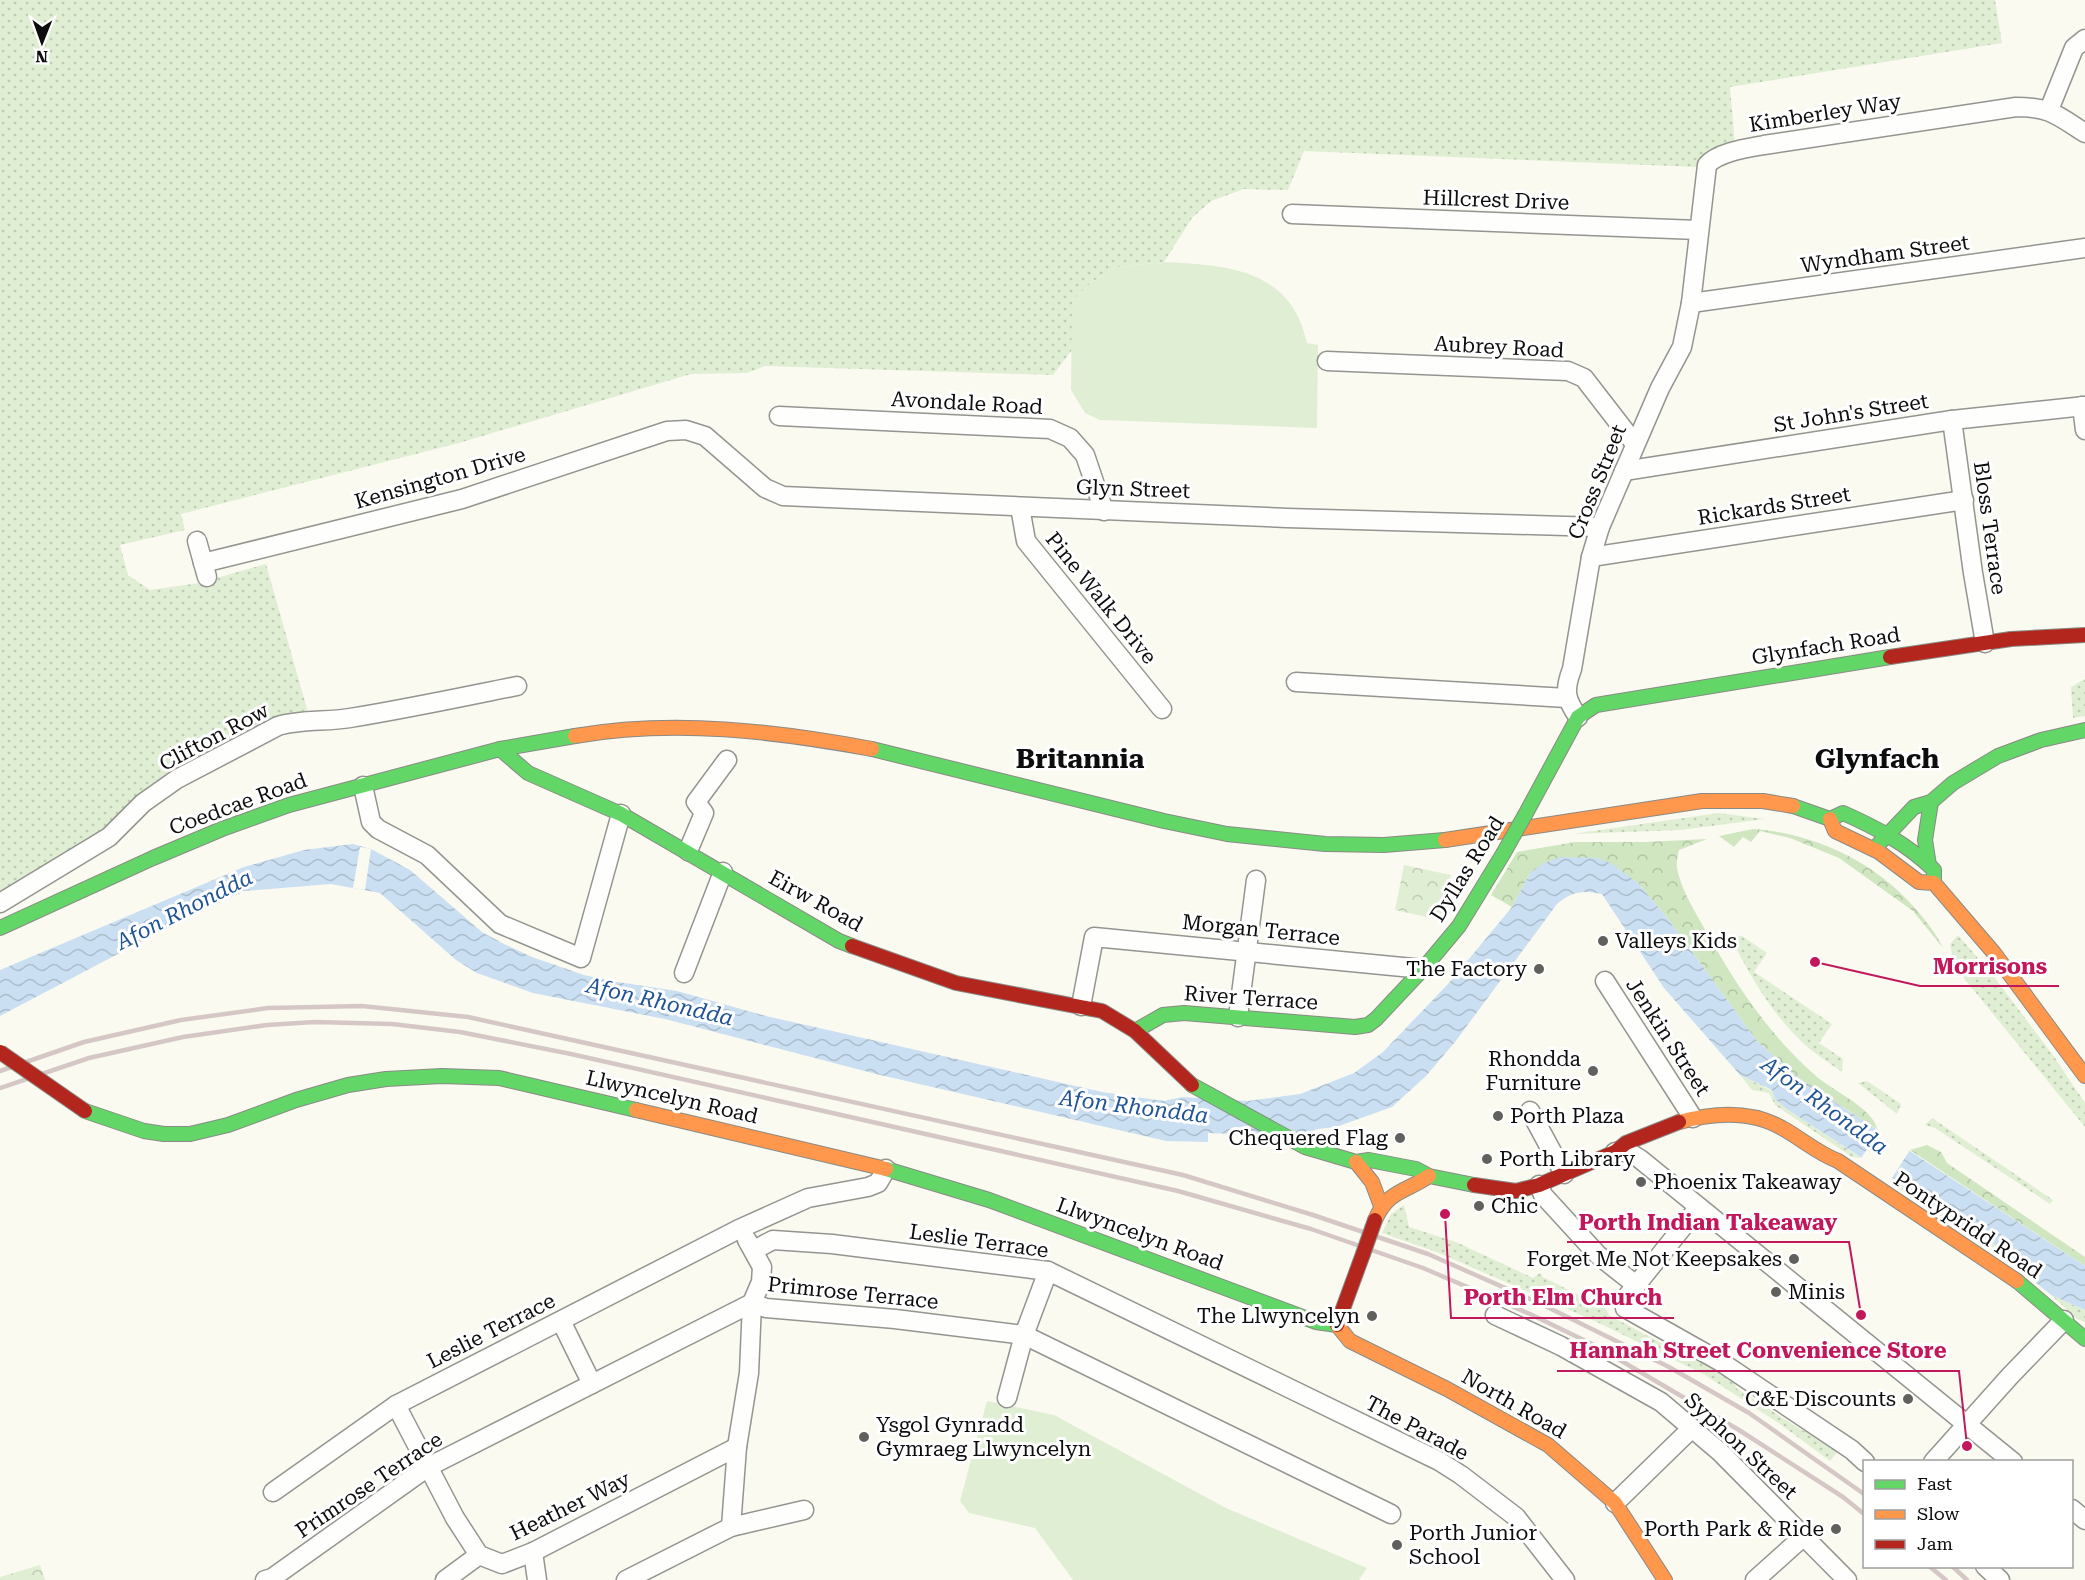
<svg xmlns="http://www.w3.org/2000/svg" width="2085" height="1580" font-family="'Roboto Serif',serif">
<defs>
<pattern id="grass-dots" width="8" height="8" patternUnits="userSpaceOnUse" patternTransform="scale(1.5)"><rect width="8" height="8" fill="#e0efd3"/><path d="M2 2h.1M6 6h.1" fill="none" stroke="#bfccb4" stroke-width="1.8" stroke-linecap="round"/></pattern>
<pattern id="forest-crowns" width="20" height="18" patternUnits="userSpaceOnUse" patternTransform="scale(1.5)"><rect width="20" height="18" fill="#d0e6c1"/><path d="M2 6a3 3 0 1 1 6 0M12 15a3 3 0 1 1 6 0" fill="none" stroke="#b1c4a5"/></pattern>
<pattern id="park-crowns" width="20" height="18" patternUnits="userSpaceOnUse" patternTransform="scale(1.5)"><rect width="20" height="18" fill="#e0efd3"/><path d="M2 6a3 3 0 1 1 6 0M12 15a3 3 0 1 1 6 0" fill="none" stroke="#bfccb4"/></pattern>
<pattern id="water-waves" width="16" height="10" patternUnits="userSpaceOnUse" patternTransform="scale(1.5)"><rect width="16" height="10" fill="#cadff1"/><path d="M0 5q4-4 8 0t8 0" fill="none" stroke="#acbecd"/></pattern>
</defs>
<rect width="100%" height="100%" fill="#fafaf1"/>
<!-- grass -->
<g fill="url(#grass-dots)">
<path d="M0,0H1995L2002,43L1730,87L1735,145L1711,154L1697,167L1304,151L1288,190L1244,189L1211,201L1192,218L1164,262L1117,267L1092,282L1072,301V350L1053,375L765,366L747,373L691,374L459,443L181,514L185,530L120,545L128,575L150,590L199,583L266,564L311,723L293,722L177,779L0,903Z"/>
<path d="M2085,679V716L2073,718L2071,687Z"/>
<path d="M1719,813L1765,819L1680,830L1572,834Z"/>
<path d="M1958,935L1995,978L2055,1058L2085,1103V1127L1950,961L1952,954L1950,944Z"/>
<path d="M1730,936H1742L1767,953L1754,972L1832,1024L1819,1043L1843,1059L1842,1072C1830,1063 1816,1055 1804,1044C1772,1014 1749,975 1730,936Z"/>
<path d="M1740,1075L1772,1091L1775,1099L1785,1108L1861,1158L1852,1157L1775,1105L1769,1093L1752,1090Z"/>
<path d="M1867,1081L1901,1104L1897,1114L1858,1083Z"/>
<path d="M1932,1118L2053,1200L2050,1204L1935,1128L1925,1125Z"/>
<path d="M1892,1178L2000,1248L2015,1266L1894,1185Z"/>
<path d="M1404,1205L1409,1227L1456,1242L1533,1278L1540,1273L1543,1277L1606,1309L1609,1315L1674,1350L1682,1344L1734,1378L1736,1388L1803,1431L1811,1428L1840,1449L1830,1461L1780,1424L1705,1375L1599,1323L1439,1253L1382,1233L1391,1214Z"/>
<path d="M2051,1295L2085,1310V1322L2077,1319Z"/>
</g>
<!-- forest -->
<g fill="url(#forest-crowns)">
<path d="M1753,829C1816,833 1880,864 1920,914C1929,925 1937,935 1943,948L1913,911L1839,858L1790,838L1760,831L1751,842L1743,837L1734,847L1719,836Z"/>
<path d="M1707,839L1679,850C1678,855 1676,862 1677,868C1681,889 1693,908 1703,926C1734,982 1768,1034 1816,1076C1832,1090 1874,1109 1877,1129L1797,1077L1757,1041L1668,919L1638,883L1530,873L1512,907L1491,895L1517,852L1575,842H1646Z"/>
<path d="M1927,1145L1941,1152L1947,1163L2085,1257V1266L1910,1150Z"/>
</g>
<!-- park -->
<g fill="url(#park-crowns)">
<path d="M1404,865L1451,875L1440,920L1395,910Z"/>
<path d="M40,1565L45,1580H0V1577Z"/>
</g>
<!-- garden -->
<g fill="#e0efd3">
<path d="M1164,262C1228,265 1291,269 1307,343L1318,345L1317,428L1100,420L1085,413L1071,390L1072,301L1092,282L1117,267Z"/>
<path d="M987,1401L1054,1415L1226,1508L1367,1568L1359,1580H1073L1035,1528L969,1513L960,1501Z"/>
</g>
<!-- water -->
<path fill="url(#water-waves)" d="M353,844L371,849L410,870L482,932L504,944L532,957L584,975L611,981L677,991L766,1016L1102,1092L1164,1101L1182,1097L1247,1101L1300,1094L1354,1073L1383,1052L1449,983L1512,907L1530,873L1544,863L1561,857L1597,858L1611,863L1638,883L1668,919L1757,1041L1797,1077L2085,1266V1310L2051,1295L2015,1266L2000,1248L1785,1108L1775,1099L1772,1090L1740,1075L1664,988L1602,894C1583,890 1572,891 1557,904L1455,1042L1426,1076L1392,1107L1336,1127L1318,1129L1305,1133L1280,1136L1208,1133V1142L1166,1141L876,1074L665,1019L533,993L477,973L456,960L380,893L331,884L244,891L190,916L0,1016V970L244,867L304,850Z"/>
<!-- pier -->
<g fill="#fafaf1">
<path d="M360,847L371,849L365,890L353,888Z"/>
<path d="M1877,1129L1910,1150L1892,1178L1861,1158L1876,1136Z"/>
</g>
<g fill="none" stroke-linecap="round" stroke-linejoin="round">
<defs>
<g id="street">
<path d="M2049,110L2074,48L2085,39"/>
<path d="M1292,214L1698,230"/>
<path d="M1691,303L2085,248"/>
<path d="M1327,361L1568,371L1584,378L1635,444"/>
<path d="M2082,406L2085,430"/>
<path d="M779,416L1050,429L1070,438L1085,455L1104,511"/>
<path d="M1952,420L1973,573L1985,643"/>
<path d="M1624,471L1952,420L2085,406"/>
<path d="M1020,507L1026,541L1162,709"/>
<path d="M197,541L207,577"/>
<path d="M1591,557L1964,500"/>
<path d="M203,563L462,499L667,431L686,430L705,436L765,488L783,496L1287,518L1600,527"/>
<path d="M1296,682L1567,698"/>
<path d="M1578,717C1565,698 1564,690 1572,669L1591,557L1600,527L1660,388L1682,347L1691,303L1707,165C1718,152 1748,148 1764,145L2016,107C2050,107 2057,115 2085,133"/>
<path d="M363,786L371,822L378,829L427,855L500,924L581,958L621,814"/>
<path d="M688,851L704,813L696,802L727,760"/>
<path d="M0,903L109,837L143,803L177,779L278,726C301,719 326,722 350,718C406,709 462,697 517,686"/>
<path d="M684,973L723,872"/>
<path d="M1605,981L1693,1118"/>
<path d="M1081,1006L1094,937L1423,969"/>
<path d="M1238,1017L1256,880"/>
<path d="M1530,1111L1564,1174"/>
<path d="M1615,1152H1629L1640,1159L2013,1462"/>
<path d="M1539,1185L1543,1195L1598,1255L1636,1285"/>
<path d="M1698,1208L1625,1299V1308L1721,1362L1852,1450L1865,1462"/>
<path d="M754,1250L773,1240L832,1244L1048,1271L1439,1461L1461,1475L1516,1517L1565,1580"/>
<path d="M1495,1315L1561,1346L1661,1402L1720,1452L1847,1580"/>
<path d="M561,1321L592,1384"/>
<path d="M1007,1398L1024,1335L1048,1271"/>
<path d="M396,1405L455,1518L479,1555L502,1564L533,1552L737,1447"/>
<path d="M1933,1462L2010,1376L2064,1320"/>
<path d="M273,1492L396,1405L739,1229L808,1198L868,1187L878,1183L886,1169"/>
<path d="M1615,1503L1692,1428"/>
<path d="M2072,1509L2085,1520"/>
<path d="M731,1527L737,1447L749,1373L752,1303L761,1282L762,1267L747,1240"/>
<path d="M533,1552L537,1580"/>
<path d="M1985,1566L2000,1580"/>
<path d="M265,1580L272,1578L428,1467L752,1303L766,1308L895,1319L1024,1335L1391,1514"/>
<path d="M445,1580L479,1555"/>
<path d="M626,1580L731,1527L804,1510"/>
<path d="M1755,1580L1804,1536"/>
</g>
<g id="fast">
<path d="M500,749L528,773L621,814L839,941L852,946"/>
<path d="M872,749L1164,821L1227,834L1325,844L1384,845L1445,840"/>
<path d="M1793,806L1830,819L1843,813C1877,828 1907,844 1934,870V883"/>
<path d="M1525,815L1578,717L1596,705L1890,657"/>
<path d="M1875,848L1914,807L1931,802L1953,783L1998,756L2041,740L2085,730"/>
<path d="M1929,865L1925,840L1931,802"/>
<path d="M0,928L153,858L222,829L289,805L500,749L575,736"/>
<path d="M1135,1031L1163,1015L1184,1013L1355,1027L1368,1025L1376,1019L1423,969L1459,926L1503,854"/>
<path d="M1192,1085L1305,1147L1356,1162L1369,1160L1416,1169L1429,1176L1474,1185"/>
<path d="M85,1111L144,1131L164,1134H190L228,1125L296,1100L348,1085L386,1079L442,1076L499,1078L636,1110"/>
<path d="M886,1169L989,1200L1316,1322L1337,1325"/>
<path d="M2017,1281L2085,1339"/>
</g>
<g id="slow">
<path d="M575,736C674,719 775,731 872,749"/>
<path d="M1830,819L1835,831L1879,852L1919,882L1934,883L1994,953L2085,1076"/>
<path d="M1445,840L1702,801H1763L1793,806"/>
<path d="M636,1110L886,1169"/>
<path d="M1679,1122C1712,1113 1751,1110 1782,1128C1802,1139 1817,1153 1838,1161L2017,1281"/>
<path d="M1356,1162L1372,1182L1381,1206"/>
<path d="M1375,1220C1388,1190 1406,1192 1429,1176"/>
<path d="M1337,1325L1350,1341L1447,1389L1548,1445L1615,1503L1665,1580"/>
</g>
<g id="jam">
<path d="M1890,657L2011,639L2085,635"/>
<path d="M852,946L956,983L1102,1011L1135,1031L1192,1085"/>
<path d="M1474,1185L1516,1191L1539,1185L1615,1152L1626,1143L1679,1122"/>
<path d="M1337,1325L1363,1254"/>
</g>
</defs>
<!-- street casing -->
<use href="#street" stroke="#949490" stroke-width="21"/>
<!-- fast casing -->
<use href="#fast" stroke="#8a8a86" stroke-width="16"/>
<!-- slow casing -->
<use href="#slow" stroke="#8a8a86" stroke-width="16"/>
<!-- jam casing -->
<use href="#jam" stroke="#8a8a86" stroke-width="16"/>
<!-- street -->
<use href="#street" stroke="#fefefd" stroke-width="18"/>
<!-- fast -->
<use href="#fast" stroke="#63d668" stroke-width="14"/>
<!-- slow -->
<use href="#slow" stroke="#ff974d" stroke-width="14"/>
<!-- jam -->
<use href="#jam" stroke="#b3261e" stroke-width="14"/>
<!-- rail -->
<g stroke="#d5c7c5" stroke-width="4.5">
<path d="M0,1071L84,1042L181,1020L268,1008L362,1006L468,1017L1183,1175L1313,1215L1428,1254L1539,1303L1669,1367L1749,1413L1864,1494"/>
<path d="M0,1088L89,1058L183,1037L267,1025L315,1022L392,1024L460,1032L571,1054L1178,1191L1311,1229L1423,1268L1530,1314L1596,1346L1739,1430L1843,1497L1864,1514"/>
<path d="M1929,1566L1946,1580"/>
<path d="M1952,1566L1967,1580"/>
</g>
<defs>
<path id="fast-bridge" d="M1503,854L1525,815"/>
<g id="jam-bridge">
<path d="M0,1052L85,1111"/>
<path d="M1363,1254L1375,1220"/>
</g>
</defs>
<!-- fast-bridge casing -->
<use href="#fast-bridge" stroke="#8a8a86" stroke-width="16" stroke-linecap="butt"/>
<!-- jam-bridge casing -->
<use href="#jam-bridge" stroke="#8a8a86" stroke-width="16" stroke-linecap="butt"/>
<!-- fast-bridge -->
<use href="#fast-bridge" stroke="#63d668" stroke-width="14"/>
<!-- jam-bridge -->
<use href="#jam-bridge" stroke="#b3261e" stroke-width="14"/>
</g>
<!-- markers -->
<g fill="#60605d" stroke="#fff" stroke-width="2">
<circle cx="1603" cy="941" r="6"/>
<circle cx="1539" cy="969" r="6"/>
<circle cx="1593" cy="1071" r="6"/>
<circle cx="1498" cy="1116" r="6"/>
<circle cx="1400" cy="1138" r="6"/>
<circle cx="1487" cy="1159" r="6"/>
<circle cx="1641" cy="1182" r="6"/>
<circle cx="1479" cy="1206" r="6"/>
<circle cx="1794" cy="1259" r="6"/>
<circle cx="1776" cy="1292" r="6"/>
<circle cx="1372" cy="1316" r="6"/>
<circle cx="1908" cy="1399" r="6"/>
<circle cx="864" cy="1437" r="6"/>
<circle cx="1836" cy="1529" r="6"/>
<circle cx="1397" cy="1545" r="6"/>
</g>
<g text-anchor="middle" stroke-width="6" stroke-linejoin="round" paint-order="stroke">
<!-- street labels -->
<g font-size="21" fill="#0d0d0d" stroke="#fff">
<text transform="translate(1825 113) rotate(-9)" y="7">Kimberley Way</text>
<text transform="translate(1496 200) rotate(2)" y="7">Hillcrest Drive</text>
<text transform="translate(1885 254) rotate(-8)" y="7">Wyndham Street</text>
<text transform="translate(1499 347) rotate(3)" y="7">Aubrey Road</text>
<text transform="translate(967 403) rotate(3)" y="7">Avondale Road</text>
<text transform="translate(1851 413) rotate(-9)" y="7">St John's Street</text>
<text transform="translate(440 478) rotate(-16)" y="7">Kensington Drive</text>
<text transform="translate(1597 482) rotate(-68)" y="7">Cross Street</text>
<text transform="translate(1133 489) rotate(2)" y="7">Glyn Street</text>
<text transform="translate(1774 506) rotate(-9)" y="7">Rickards Street</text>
<text transform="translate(1990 528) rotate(82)" y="7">Bloss Terrace</text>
<text transform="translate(1101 598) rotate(51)" y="7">Pine Walk Drive</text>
<text transform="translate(1826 646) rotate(-9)" y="7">Glynfach Road</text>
<text transform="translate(214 737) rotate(-28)" y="7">Clifton Row</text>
<text transform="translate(238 804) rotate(-20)" y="7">Coedcae Road</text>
<text transform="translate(1467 869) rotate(-58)" y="7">Dyllas Road</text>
<text transform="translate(816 901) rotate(29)" y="7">Eirw Road</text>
<text transform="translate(1261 930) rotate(6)" y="7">Morgan Terrace</text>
<text transform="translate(1251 998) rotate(4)" y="7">River Terrace</text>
<text transform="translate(1668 1037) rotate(57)" y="7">Jenkin Street</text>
<text transform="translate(672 1097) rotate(13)" y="7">Llwyncelyn Road</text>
<text transform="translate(1968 1225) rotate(34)" y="7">Pontypridd Road</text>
<text transform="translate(1140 1234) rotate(20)" y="7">Llwyncelyn Road</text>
<text transform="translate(979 1241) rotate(8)" y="7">Leslie Terrace</text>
<text transform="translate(853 1293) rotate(6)" y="7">Primrose Terrace</text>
<text transform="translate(491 1331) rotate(-27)" y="7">Leslie Terrace</text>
<text transform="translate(1514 1404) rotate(30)" y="7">North Road</text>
<text transform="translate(1417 1428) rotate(28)" y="7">The Parade</text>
<text transform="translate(1741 1446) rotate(43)" y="7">Syphon Street</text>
<text transform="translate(369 1485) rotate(-34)" y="7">Primrose Terrace</text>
<text transform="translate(570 1506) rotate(-26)" y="7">Heather Way</text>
</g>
<!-- poi labels -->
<g font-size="21" fill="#0d0d0d" stroke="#fff" text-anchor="start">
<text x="1615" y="948">Valleys Kids</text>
<text x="1527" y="976" text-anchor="end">The Factory</text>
<text x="1581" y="1066" text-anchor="end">Rhondda<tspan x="1581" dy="24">Furniture</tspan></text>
<text x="1510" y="1123">Porth Plaza</text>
<text x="1388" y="1145" text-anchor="end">Chequered Flag</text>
<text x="1499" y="1166">Porth Library</text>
<text x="1653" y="1189">Phoenix Takeaway</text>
<text x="1491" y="1213">Chic</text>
<text x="1782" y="1266" text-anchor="end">Forget Me Not Keepsakes</text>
<text x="1788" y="1299">Minis</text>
<text x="1360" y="1323" text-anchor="end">The Llwyncelyn</text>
<text x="1896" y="1406" text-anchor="end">C&amp;E Discounts</text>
<text x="876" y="1432">Ysgol Gynradd<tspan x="876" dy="24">Gymraeg Llwyncelyn</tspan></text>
<text x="1824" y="1536" text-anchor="end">Porth Park &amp; Ride</text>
<text x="1409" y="1540">Porth Junior<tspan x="1409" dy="24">School</tspan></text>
</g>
<!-- water labels -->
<g font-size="22" font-style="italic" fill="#1f5395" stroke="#fff">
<text transform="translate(184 909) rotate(-27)" y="8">Afon Rhondda</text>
<text transform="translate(660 1001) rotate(13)" y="8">Afon Rhondda</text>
<text transform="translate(1825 1105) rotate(36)" y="8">Afon Rhondda</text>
<text transform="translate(1134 1106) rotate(7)" y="8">Afon Rhondda</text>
</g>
<!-- district labels -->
<g font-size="27" font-weight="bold" fill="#0d0d0d" stroke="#fff">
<text x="1080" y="768">Britannia</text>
<text x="1877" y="768">Glynfach</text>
</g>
</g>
<!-- callouts -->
<path fill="none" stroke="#c2185b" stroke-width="2" d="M1815 962L1920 986H2059M1861 1315L1849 1242H1567M1445 1214L1451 1318H1674M1967 1446L1959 1371H1557"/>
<g fill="#c2185b" stroke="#fff" stroke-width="2">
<circle cx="1815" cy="962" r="6"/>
<circle cx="1861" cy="1315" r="6"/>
<circle cx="1445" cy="1214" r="6"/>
<circle cx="1967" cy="1446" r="6"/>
</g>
<g font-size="22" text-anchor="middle" font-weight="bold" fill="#c2185b" stroke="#fff" stroke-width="6" stroke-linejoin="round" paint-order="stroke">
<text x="1990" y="974">Morrisons</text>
<text x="1708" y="1230">Porth Indian Takeaway</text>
<text x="1563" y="1305">Porth Elm Church</text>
<text x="1758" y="1358">Hannah Street Convenience Store</text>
</g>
<!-- legend -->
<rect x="1863" y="1460" width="210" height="108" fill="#ffffff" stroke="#9e9e9e" stroke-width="1.5"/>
<rect x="1875" y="1480" width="30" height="9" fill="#63d668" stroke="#9e9e9e" stroke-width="1.5"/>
<text x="1917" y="1490" font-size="18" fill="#0d0d0d">Fast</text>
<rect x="1875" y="1510" width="30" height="9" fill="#ff974d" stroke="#9e9e9e" stroke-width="1.5"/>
<text x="1917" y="1520" font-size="18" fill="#0d0d0d">Slow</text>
<rect x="1875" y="1540" width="30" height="9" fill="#b3261e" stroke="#9e9e9e" stroke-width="1.5"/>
<text x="1917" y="1550" font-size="18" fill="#0d0d0d">Jam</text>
<!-- north arrow -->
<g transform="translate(42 42) rotate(181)" stroke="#ffffff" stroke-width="4.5" paint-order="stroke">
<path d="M0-4.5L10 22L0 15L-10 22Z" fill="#0d0d0d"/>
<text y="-9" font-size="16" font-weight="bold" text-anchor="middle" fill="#0d0d0d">N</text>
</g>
</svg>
